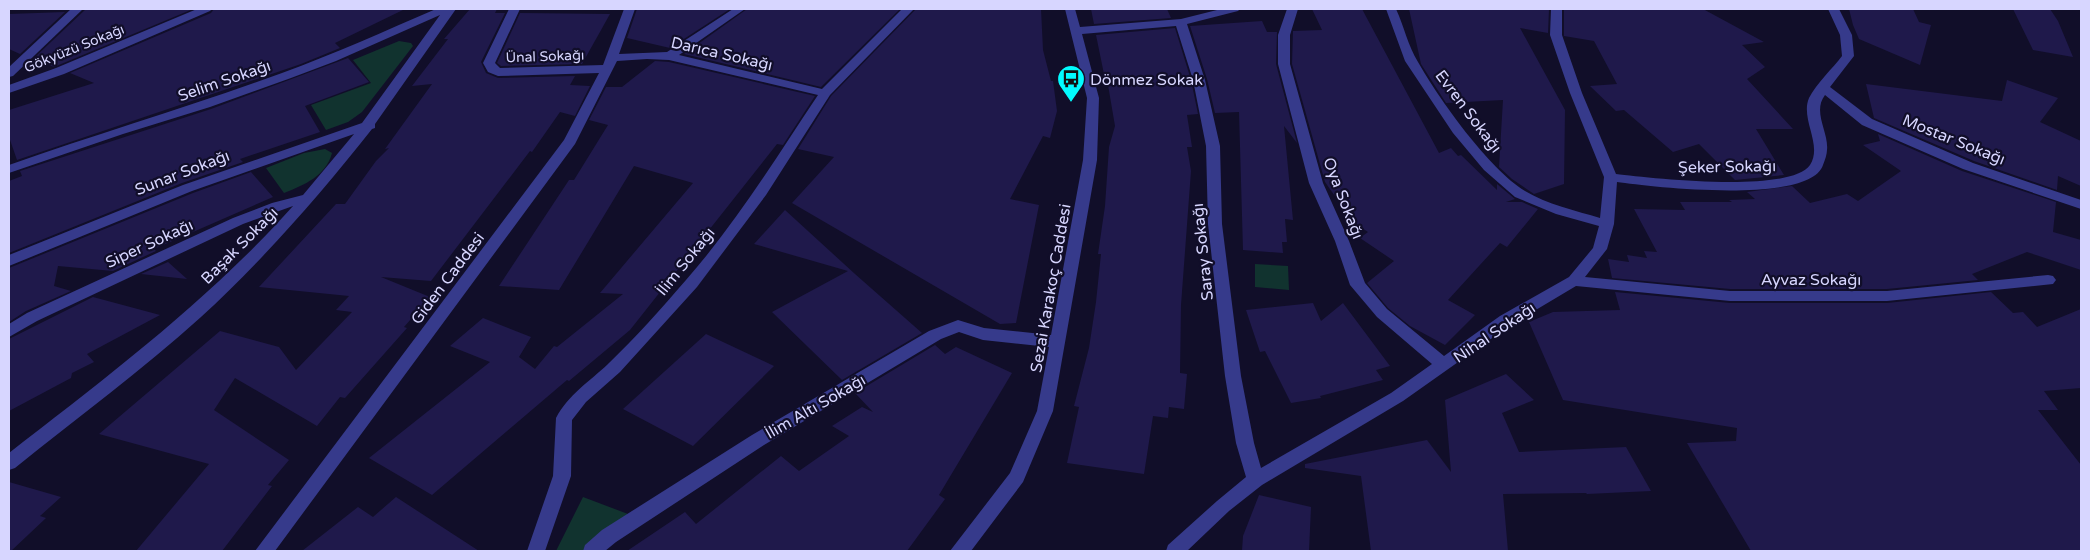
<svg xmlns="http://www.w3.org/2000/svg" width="2090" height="560" font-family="'Varela Round',sans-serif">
<rect width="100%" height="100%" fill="#110e29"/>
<!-- green -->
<g fill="#11332f">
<path d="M399,41L411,43L413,46L362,112L348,122L326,130L311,105L371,83L353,60Z"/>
<path d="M325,149L332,153C326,176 304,185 284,193L266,168L304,153Z"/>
<path d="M1255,264L1288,266L1289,290L1255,287Z"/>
<path d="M583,497L628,514L582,551H556Z"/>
</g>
<!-- building -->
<g fill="#1f194b">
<path d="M86,9H193L54,67L33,59Z"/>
<path d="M214,9H405L335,43L340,48L301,64L17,160L9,137V110L94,83L70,73L211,13Z"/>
<path d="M470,9H497L495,13H505L481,62L486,73L498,78L575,76L570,85L590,86L575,116L560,112L532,152L530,151L431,281L381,277L430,297L428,304H424L404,327L407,328L345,398L340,397L317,426L235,378L214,410L289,460L268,485L272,486L222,551H136L209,464L99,434L220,331L279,347L296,370L352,312L336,310L349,296L259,287L336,204H345L376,161L389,148L385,149L432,84L412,86L448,39H444Z"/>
<path d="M637,9H730L670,48L627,38Z"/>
<path d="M747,9H900L821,87L684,54Z"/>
<path d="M916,9H1041L1043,50L1051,81H1053L1057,111L1050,138L1043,136L1010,199L1039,205L1016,323L1000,324L792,203L834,157L798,149L831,96Z"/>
<path d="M1091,9H1167L1171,18L1094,24Z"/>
<path d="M1312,9H1362L1439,153L1451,148L1458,156L1461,155L1497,190V184L1515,199L1506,202H1522L1538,209L1507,247L1500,243L1448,300L1475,315L1445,345L1410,326L1388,308L1367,283L1394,261L1360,238L1368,232L1353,222L1325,182L1292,64L1293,31L1322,30Z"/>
<path d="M1409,9H1549L1548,33L1520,28L1565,110L1564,184L1534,194L1512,179L1499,167L1503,100L1446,103L1421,64Z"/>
<path d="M1564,9H1703L1764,42L1742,45L1765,67L1747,79L1793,129H1756L1784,175L1735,180L1699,144L1673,152L1624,110L1616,111L1590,86L1617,84L1594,41L1564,36Z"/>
<path d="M1849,9H1913L1919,22L1931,25L1920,65L1859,39L1853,25Z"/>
<path d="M2013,9H2050L2058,21L2073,57L2033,50Z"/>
<path d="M65,12L20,54L9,49V14Z"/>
<path d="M520,13L610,14L582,64L501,66L497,63Z"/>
<path d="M1262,21L1267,32H1277L1276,64L1297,143L1284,126L1293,220L1285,219L1287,242H1282L1283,253L1243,250L1239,112L1215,113L1207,79L1190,26Z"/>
<path d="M1175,28L1191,80L1198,114L1187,115L1192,147H1187L1191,171L1181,305L1180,373L1187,374L1184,409L1169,407L1168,418L1153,416L1144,474L1067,463L1079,407L1074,406L1089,348L1096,302L1101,254H1098L1105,206L1109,147L1115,126L1107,79H1105L1096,35Z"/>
<path d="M348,58L369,82L305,106L320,132L240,159L243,162L182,183L9,253V181L22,176L20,171L211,109Z"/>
<path d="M655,61L669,62L815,96L783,145L777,144L630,330L569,381L567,380L432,495L369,458L490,362L450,346L483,318L531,337L519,357L535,369L554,346L557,347L623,294L600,293L693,183L634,166L559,290L499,286L569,180H574L608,125L589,120L606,87H622Z"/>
<path d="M2007,80L2058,98L2040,122L2081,141V186L2058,176L2057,190L1974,161L1874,118L1866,84L2002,101Z"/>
<path d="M1878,134L1962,171L2056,202L2053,232L2081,240V270L2027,252L1972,274L1978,280L1887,289H1730L1612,278L1608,259L1629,262L1627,255L1647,258L1644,251L1657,252L1634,209L1685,210L1680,202H1732L1729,200L1755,199L1747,192L1792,186L1810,203L1847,194L1858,201L1901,171L1863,145L1880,141Z"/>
<path d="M251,172L273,197L154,249L156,251L113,271L58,266L54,286L71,291L26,311L9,322V268L193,193Z"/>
<path d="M785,210L855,274L922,333L842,380L772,312L848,271L754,244Z"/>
<path d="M168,262L187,279L141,274Z"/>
<path d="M1615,292L1730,303H1887L1991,292L2013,313L2023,312L2037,327L2081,309V388L2044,391L2058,410H2038L2081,465V551H1751L1687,443L1736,441L1737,428L1563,400L1529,322L1553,312L1620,310Z"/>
<path d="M93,297L160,315L87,354L94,362L72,373L71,378L9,411V339Z"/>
<path d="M1313,303L1321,321L1343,303L1390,366L1376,370L1383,380L1320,396L1321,398L1291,403L1265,351L1260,352L1246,310Z"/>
<path d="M706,334L774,366L693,446L623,409Z"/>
<path d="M935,345L945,354L956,347L1012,373L939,495L945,499L907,551H627L685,512L696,524L781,456L799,471L849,436L832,426L862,407L873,412L855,393Z"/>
<path d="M1506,374L1534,400L1502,413L1519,452L1626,447L1651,491L1587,494L1586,493L1503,494L1508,551H1371L1361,476L1305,468V464L1427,440L1451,472L1445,400Z"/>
<path d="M9,482L61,497L40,516L46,518L11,551H9Z"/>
<path d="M1259,495L1311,507L1309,551H1242L1243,536Z"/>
<path d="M396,497L479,551H302L358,507L373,517Z"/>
</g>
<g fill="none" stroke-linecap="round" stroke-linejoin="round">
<!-- minor -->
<g fill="#363a8b" fill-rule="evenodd">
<path d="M71,9H83L13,76L9,77V67Z"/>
<path d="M197,9H212L210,11L64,74L9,93V85L56,68Z"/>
<path d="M436,9H456L375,124V128L372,129C319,196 264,259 201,317C142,370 77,418 15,468L9,470V453C108,376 208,301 293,206L243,224L37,321L9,337V324L27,313L233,218L272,203L303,195L354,134L192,191L9,266V255L183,185L362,123L440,15L336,61L291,78L210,107L123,134L9,173V165C100,133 192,106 282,73C334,54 385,31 436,9Z"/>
<path d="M509,9H520L495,63L500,68L603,65L624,9H635L619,54L667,52L733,9H745L679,55L822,89L902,9H914L830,95L766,195L697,287L620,372L586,402L572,420L571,476L545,551H527L553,476L556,418C568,395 590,381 608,364C635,338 661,309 686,280C736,223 776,158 818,95L669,60L647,59L617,61L575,144L275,551H255L564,140L599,73L498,76L488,72L483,63Z"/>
<path d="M1065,9H1075L1080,27L1181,19L1221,9H1240L1238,11L1187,24L1205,80L1220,146L1222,224L1241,376L1254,443L1261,468L1391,393L1432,364L1377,317L1350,285L1335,241L1309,183L1278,64V35L1287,9H1298L1290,35V64L1323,183L1349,241L1365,283L1387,309L1444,356L1500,316L1569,277L1593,248L1599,226L1556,214L1515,197L1484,170L1453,133L1405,61L1386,9H1396C1404,26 1408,46 1418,62C1439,99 1489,169 1525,191C1546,204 1577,211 1600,218L1604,177L1570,93L1550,35L1551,9H1562V35L1582,93L1616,174C1650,178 1790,194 1810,165C1823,145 1800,119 1809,98C1816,84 1833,68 1842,56L1840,35L1828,9H1839L1852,35L1854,56L1830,87L1872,119L1973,163L2081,200V209L1963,169L1862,125L1825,95C1812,112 1829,132 1827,150C1827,154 1825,160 1823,165C1810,205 1652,187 1617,182L1614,224L1607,249L1585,277L1730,291H1887L2048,275L2053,276L2056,280L2053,284L1887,301H1730L1576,286L1512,324L1403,401L1262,485L1229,511L1187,551H1166L1168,545L1217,501L1246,477L1236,443L1225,376L1208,224L1206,146L1193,80L1176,26L1082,34L1099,98L1097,160L1053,411L1023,482L971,551H950L1010,473L1037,411L1049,347L983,340L959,332L941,339L764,445L616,542L605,551H583L585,545L602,530L752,435L929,331L958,320L984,328L1051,335L1083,160L1087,98Z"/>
</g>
</g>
<!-- icons -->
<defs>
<symbol id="bus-pin" viewBox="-11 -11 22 30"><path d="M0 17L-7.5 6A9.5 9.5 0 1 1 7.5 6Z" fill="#02fbff" stroke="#110e29"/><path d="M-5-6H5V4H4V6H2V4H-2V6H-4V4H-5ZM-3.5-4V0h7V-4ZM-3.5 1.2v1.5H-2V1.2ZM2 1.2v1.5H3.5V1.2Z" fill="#111"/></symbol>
</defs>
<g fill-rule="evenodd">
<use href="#bus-pin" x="1055" y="63" width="32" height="43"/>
</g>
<g text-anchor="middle" stroke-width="4.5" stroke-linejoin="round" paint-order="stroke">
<!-- far-street labels -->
<g font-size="14" fill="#d7d6ff" stroke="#110e29">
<text transform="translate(74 48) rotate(-22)" y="5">Gökyüzü Sokağı</text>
<text transform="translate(545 56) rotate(-2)" y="5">Ünal Sokağı</text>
</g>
<!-- street labels -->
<g font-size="16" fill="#d7d6ff" stroke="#110e29">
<text transform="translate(722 53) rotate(13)" y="6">Darıca Sokağı</text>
<text transform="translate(224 80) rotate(-19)" y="6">Selim Sokağı</text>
<text transform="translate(1469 111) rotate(53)" y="6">Evren Sokağı</text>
<text transform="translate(1954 139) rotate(22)" y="6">Mostar Sokağı</text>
<text transform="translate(1727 166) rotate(-1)" y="6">Şeker Sokağı</text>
<text transform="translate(182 172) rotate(-21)" y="6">Sunar Sokağı</text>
<text transform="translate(1344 198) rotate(69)" y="6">Oya Sokağı</text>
<text transform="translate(149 243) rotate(-25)" y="6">Siper Sokağı</text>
<text transform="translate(239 245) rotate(-45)" y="6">Başak Sokağı</text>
<text transform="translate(1202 252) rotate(-96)" y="6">Saray Sokağı</text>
<text transform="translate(685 261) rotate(-51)" y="6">İlim Sokağı</text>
<text transform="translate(447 278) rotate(-53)" y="6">Giden Caddesi</text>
<text x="1811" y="285">Ayvaz Sokağı</text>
<text transform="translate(1050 288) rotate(-80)" y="6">Sezai Karakoç Caddesi</text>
<text transform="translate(1494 332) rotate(-34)" y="6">Nihal Sokağı</text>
<text transform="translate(815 406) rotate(-30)" y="6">İlim Altı Sokağı</text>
</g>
<!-- poi labels -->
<g font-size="16" fill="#d7d6ff" stroke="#110e29" text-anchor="start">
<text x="1090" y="85">Dönmez Sokak</text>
</g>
</g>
<!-- border -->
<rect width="2090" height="560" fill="none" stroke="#d7d6ff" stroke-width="20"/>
</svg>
